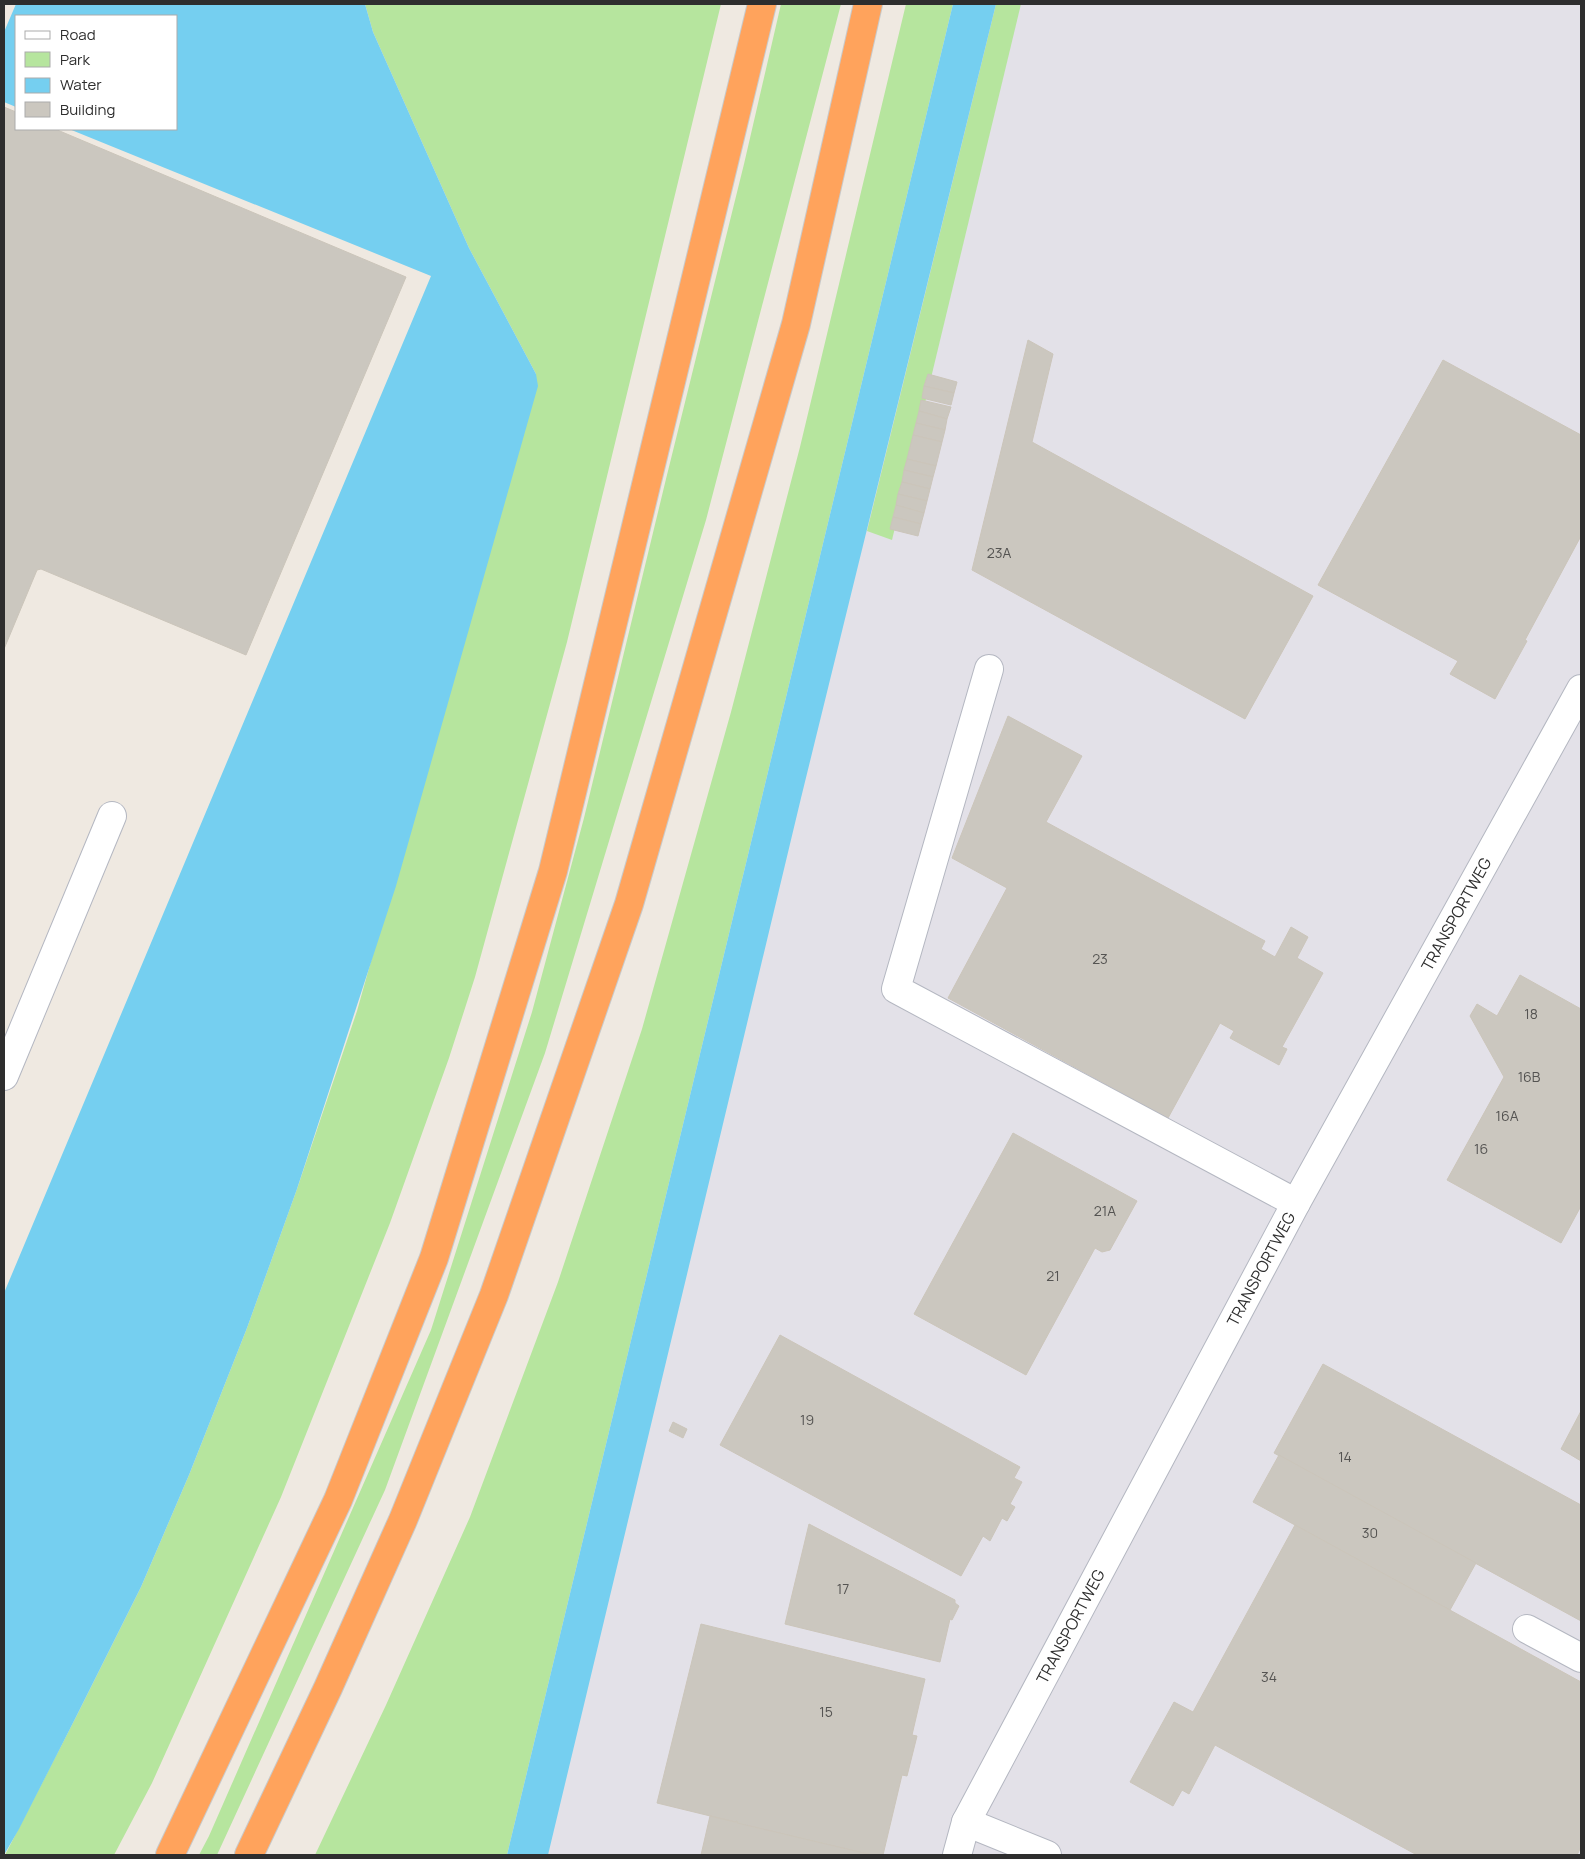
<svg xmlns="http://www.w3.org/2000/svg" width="1585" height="1859" font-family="Manrope,sans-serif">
<rect width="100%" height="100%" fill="#efe9e1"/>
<!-- industrial -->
<path fill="#e3e1e8" d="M963,4H1581V1855H527Z"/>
<!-- green -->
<g fill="#b6e59e">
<path d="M365,4H721L567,642L475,977L449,1058L390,1223L281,1497L152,1783L114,1855H5L76,1717L141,1587L189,1475L247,1328L297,1189L357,1011L536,374L469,248L373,32Z"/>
<path d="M781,4H841L706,520L545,1053L385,1490L217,1855H199L209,1836L431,1330L532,1012L584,818L666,479L744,164Z"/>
<path d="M906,4H953L507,1855H315L386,1705L470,1517L558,1282L642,1029L731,712L800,447Z"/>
<path d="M996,4H1021L892,540L867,531Z"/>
</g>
<!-- water -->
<g fill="#75cff0">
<path d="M16,4H365L373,32L469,248L536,374L538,386L396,886L297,1189L247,1328L189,1475L141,1587L76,1717L19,1829L4,1855V1293L431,276L69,129H176V16H16V107L4,102V32Z"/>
<path d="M953,4H996L801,798L548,1855H507Z"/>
</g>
<!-- building -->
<g fill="#cbc7bf" stroke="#cbc5ba">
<path d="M4,107L16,112V129H55L406,277L246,655L41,569L37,570L4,649Z"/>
<path d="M1028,340L1053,354L1032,442L1313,596L1245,719L972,570Z"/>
<path d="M1443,360L1581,435V536L1525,640L1527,641L1495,699L1450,674L1458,661L1318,585Z"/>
<path d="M928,374L957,382L954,393L924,386Z"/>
<path d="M924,386L954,393L951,405L922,398Z"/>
<path d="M921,400L951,407L947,419L919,411Z"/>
<path d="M919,411L947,419L945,430L916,423Z"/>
<path d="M916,423L945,430L942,442L913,435Z"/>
<path d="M913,435L942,442L936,466L907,459Z"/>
<path d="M907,459L936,466L933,477L904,470Z"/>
<path d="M904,470L933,477L930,489L902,482Z"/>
<path d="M902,482L930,489L927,501L898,494Z"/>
<path d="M898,494L927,501L924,513L896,505Z"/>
<path d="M896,505L924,513L921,524L893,517Z"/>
<path d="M893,517L921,524L918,536L890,529Z"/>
<path d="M1008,716L1082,756L1046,822L1265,941L1261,949L1275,957L1291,927L1308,937L1297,958L1323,973L1282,1047L1287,1049L1279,1065L1230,1038L1234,1031L1220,1023L1168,1118L948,998L1007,888L952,858Z"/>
<path d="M1520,975L1581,1009V1206L1561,1243L1447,1180L1504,1077L1470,1016L1477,1004L1497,1016Z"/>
<path d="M1013,1133L1137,1201L1110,1250L1102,1252L1095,1248L1026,1375L914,1314Z"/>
<path d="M780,1335L1020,1467L1014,1478L1022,1482L1010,1504L1015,1507L1007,1521L1002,1518L990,1541L983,1536L961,1576L720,1445Z"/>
<path d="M1323,1364L1581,1505V1621L1274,1453Z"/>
<path d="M1581,1411V1461L1561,1449Z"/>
<path d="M673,1422L687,1429L683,1438L669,1431Z"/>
<path d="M1279,1455L1476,1563L1450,1610L1253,1502Z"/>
<path d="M809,1524L955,1600V1603L959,1606L952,1620L950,1619L940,1662L785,1624Z"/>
<path d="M1295,1525L1581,1682V1847L1577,1855H1417L1215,1745L1189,1794L1182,1790L1173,1806L1130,1782L1174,1702L1193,1712Z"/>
<path d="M701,1624L925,1679L912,1735L917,1736L907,1776L902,1775L883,1855H872L737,1823V1821L735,1822L657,1803Z"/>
<path d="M710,1816L735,1822L737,1821V1823L872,1855H701Z"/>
</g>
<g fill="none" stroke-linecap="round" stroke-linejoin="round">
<defs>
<g id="minor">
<path d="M989,669L896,989L1296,1203"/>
<path d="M4,1076L112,816"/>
<path d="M1527,1629L1581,1658"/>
<path d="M966,1822L1047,1855"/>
<path id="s1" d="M957,1855L966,1822L1296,1203L1581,689"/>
</g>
<g id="highway">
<path d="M170,1855L338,1500L434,1258L553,871L762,4"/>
<path d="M249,1855L328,1688L403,1520L494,1295L629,904L796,324L868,4"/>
</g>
</defs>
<!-- minor casing -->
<use href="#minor" stroke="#b4b7c1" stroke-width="30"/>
<!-- highway casing -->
<use href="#highway" stroke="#c9c9c9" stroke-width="30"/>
<!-- minor -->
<use href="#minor" stroke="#fff" stroke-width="28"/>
<!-- highway -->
<use href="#highway" stroke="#ffa35c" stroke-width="28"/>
</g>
<g text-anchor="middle" stroke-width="4" stroke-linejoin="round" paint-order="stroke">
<!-- number labels -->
<g font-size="14" fill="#555452">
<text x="999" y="558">23A</text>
<text x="1100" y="964">23</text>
<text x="1531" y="1019">18</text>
<text x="1529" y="1082">16B</text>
<text x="1507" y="1121">16A</text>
<text x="1481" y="1154">16</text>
<text x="1105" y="1216">21A</text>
<text x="1053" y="1281">21</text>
<text x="807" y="1425">19</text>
<text x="1345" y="1462">14</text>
<text x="1370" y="1538">30</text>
<text x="843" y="1594">17</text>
<text x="1269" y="1682">34</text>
<text x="826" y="1717">15</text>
</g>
<!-- street labels -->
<g font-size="16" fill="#2e2e2e" stroke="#fff">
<text dy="6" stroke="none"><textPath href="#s1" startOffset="1066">TRANSPORTWEG</textPath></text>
<text dy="6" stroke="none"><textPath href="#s1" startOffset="661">TRANSPORTWEG</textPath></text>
<text dy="6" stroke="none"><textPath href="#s1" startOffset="256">TRANSPORTWEG</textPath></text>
</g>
</g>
<!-- border -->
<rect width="1585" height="1859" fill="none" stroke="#2e2e2e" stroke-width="10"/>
<!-- legend -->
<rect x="15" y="15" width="162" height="115" fill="#ffffff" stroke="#ababab"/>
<rect x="25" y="31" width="25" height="8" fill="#ffffff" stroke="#ababab"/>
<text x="60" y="40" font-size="15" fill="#2e2e2e">Road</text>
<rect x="25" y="52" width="25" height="15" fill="#b6e59e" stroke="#ababab"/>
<text x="60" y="65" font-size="15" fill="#2e2e2e">Park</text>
<rect x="25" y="78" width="25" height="15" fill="#75cff0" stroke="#ababab"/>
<text x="60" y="90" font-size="15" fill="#2e2e2e">Water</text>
<rect x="25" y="102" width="25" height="15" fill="#cbc7bf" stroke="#ababab"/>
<text x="60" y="115" font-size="15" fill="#2e2e2e">Building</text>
</svg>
